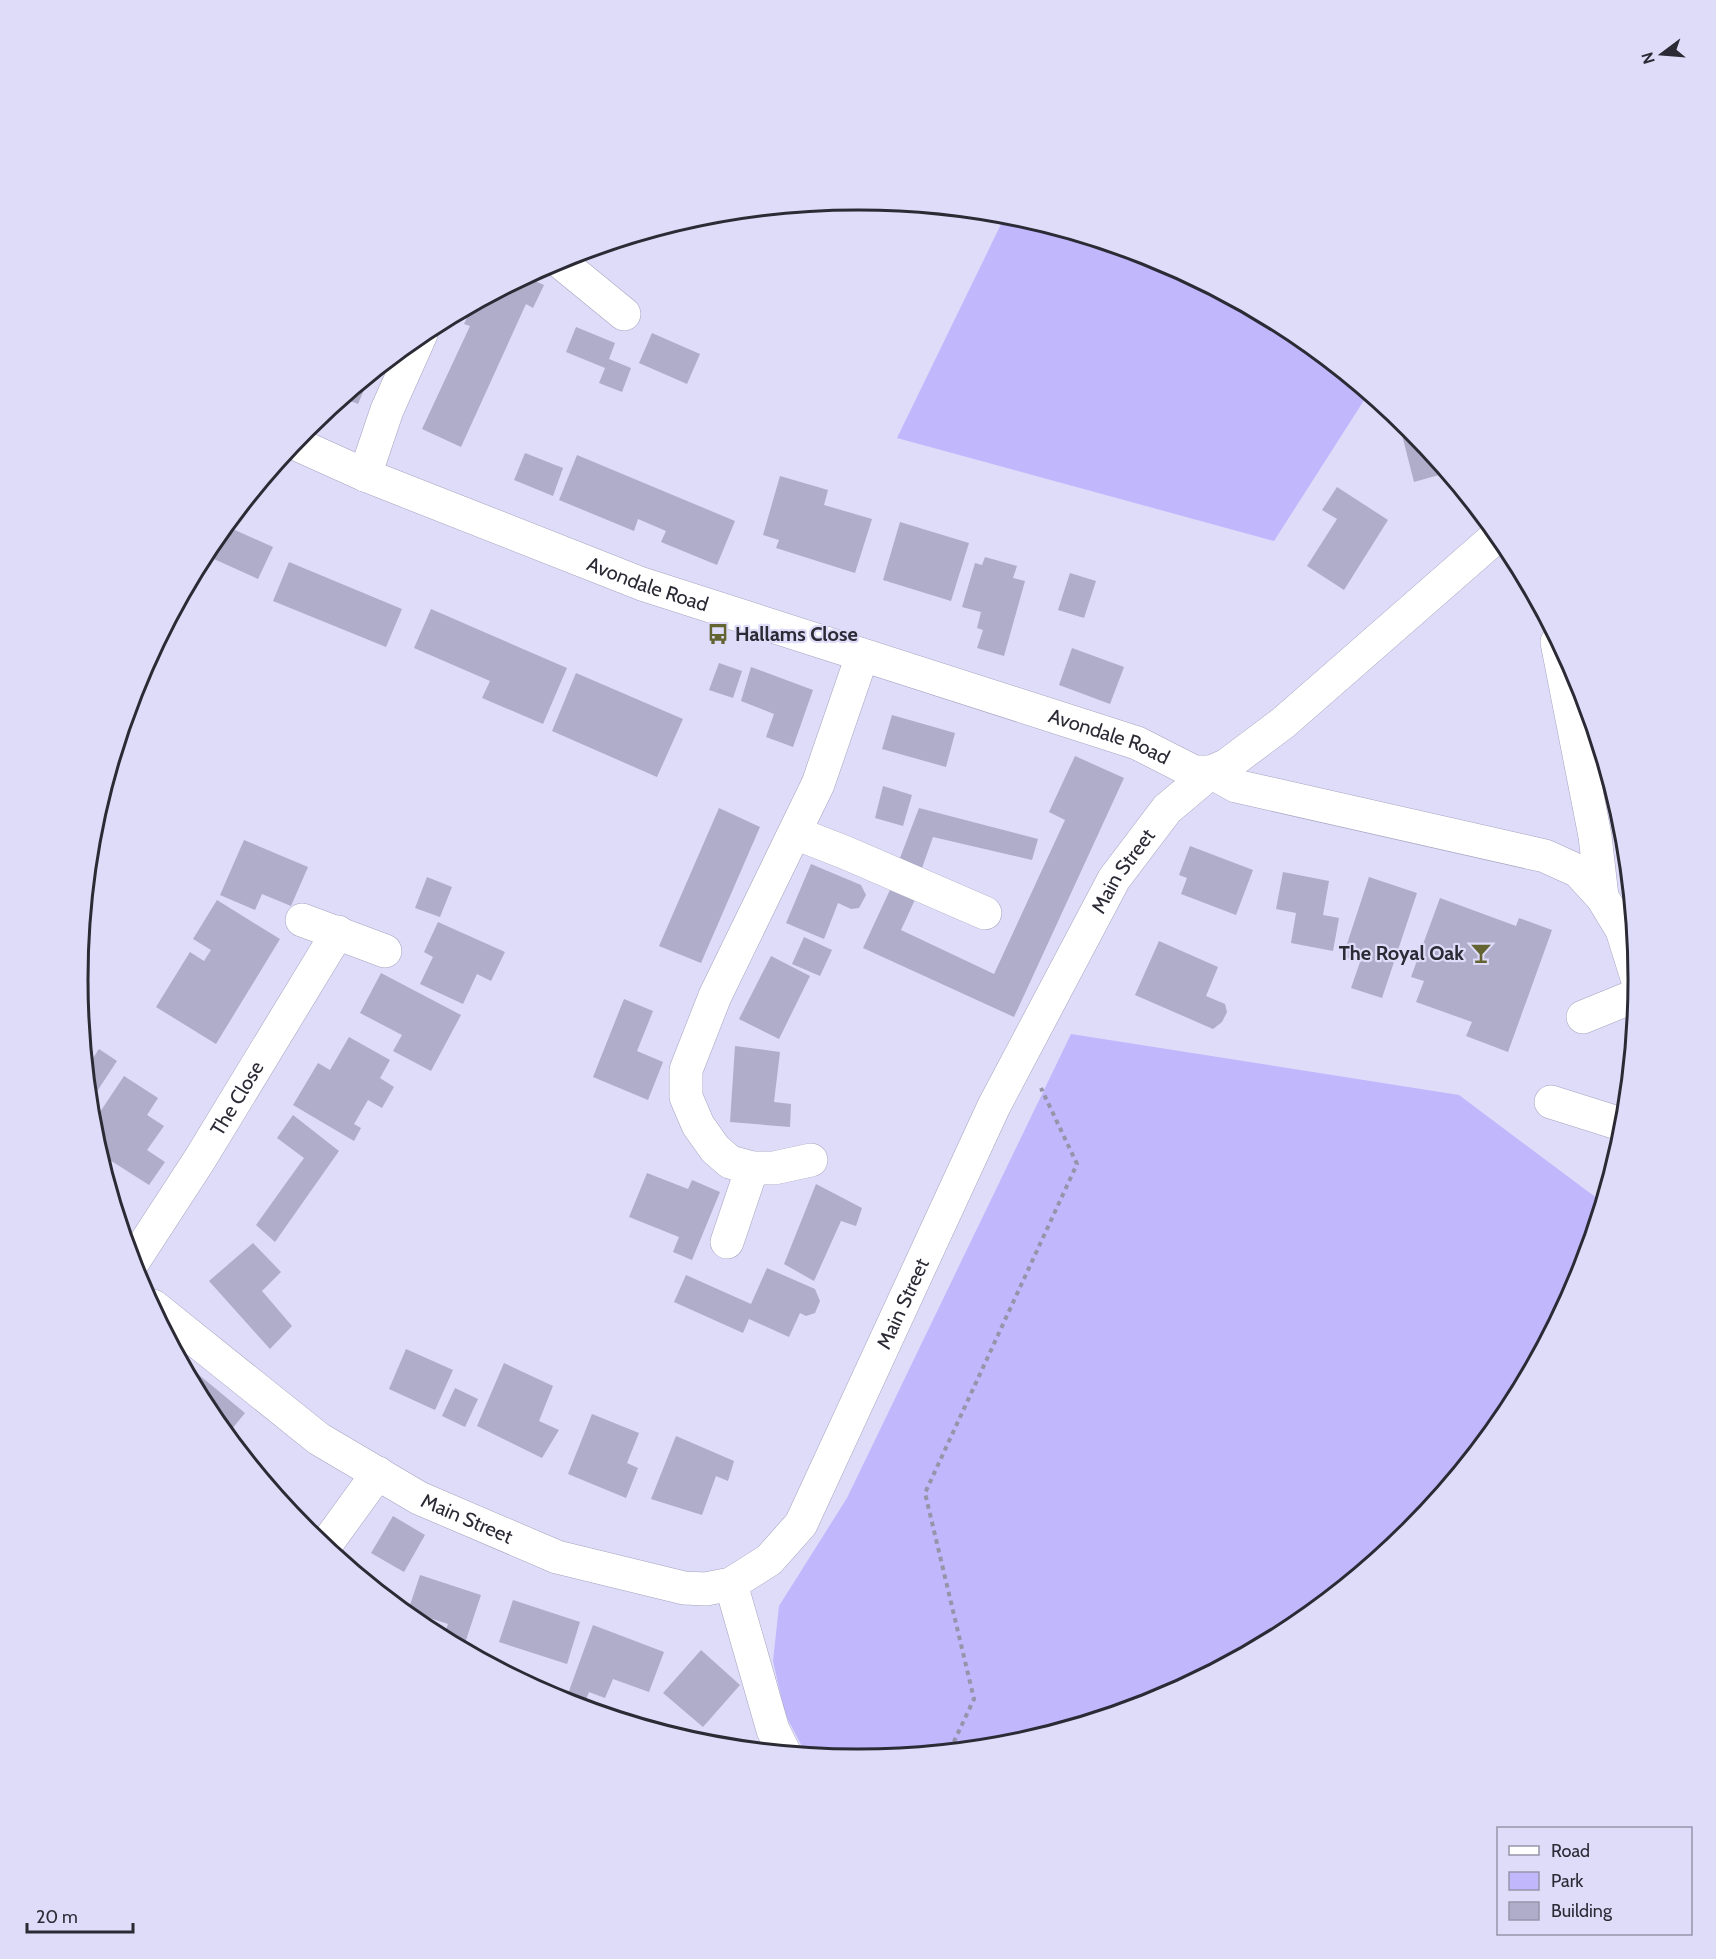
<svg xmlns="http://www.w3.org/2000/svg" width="1716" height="1959" font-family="Cabin,sans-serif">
<rect width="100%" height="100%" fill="#dedcf9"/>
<!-- green -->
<g fill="#c0b7fd">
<path d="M1006,214L1157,259L1292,331L1368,394L1274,541L897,438Z"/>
<path d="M1071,1034L1459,1095L1602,1202L1578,1278L1506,1413L1409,1531L1291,1628L1156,1700L1010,1745L858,1759L806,1754L785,1714L773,1661L779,1606L847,1498Z"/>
</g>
<!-- building -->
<g fill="#afadc9">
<path d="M526,277L544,285L533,308L526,304L461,447L422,429L470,326L464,324L473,305Z"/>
<path d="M576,327L615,343L609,359L631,368L622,392L599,383L605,368L566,352Z"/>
<path d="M652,333L700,354L687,384L639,363Z"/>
<path d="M370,376L358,404L343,398Z"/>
<path d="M1398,419L1410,428L1446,473L1414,482Z"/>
<path d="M525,453L563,468L553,496L514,480Z"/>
<path d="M577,455L735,521L717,565L661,542L666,531L638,519L634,531L559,500Z"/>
<path d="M780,476L828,490L824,505L872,519L855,573L776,548L779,540L763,535Z"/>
<path d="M1337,487L1388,520L1344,590L1307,566L1337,519L1322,510Z"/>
<path d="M900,522L969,543L951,601L883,580Z"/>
<path d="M226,526L273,547L258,579L205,555Z"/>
<path d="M985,557L1017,566L1013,578L1025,581L1004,656L977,648L983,630L977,628L981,612L962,607L975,563L982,565Z"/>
<path d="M289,562L402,609L386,647L273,601Z"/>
<path d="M1070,573L1096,581L1084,618L1058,610Z"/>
<path d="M431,609L567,668L543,724L482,698L490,681L414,648Z"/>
<path d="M1072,648L1124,667L1110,704L1059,685Z"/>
<path d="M719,663L742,671L733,698L709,690Z"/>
<path d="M751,667L813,690L793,747L766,737L774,714L741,701Z"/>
<path d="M576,673L683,719L657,777L552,731Z"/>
<path d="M892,715L955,733L946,767L882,749Z"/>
<path d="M1075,756L1124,778L1014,1017L863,948L895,879L919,891L901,930L994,974L1065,820L1049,812Z"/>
<path d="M883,786L912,795L903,826L875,818Z"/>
<path d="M719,808L760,827L701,963L659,946Z"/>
<path d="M919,808L1038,839L1032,860L933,837L922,868L900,858Z"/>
<path d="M244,840L308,867L291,906L262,894L255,910L220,895Z"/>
<path d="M1190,846L1253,870L1236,915L1181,894L1187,878L1179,875Z"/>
<path d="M811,864L861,885L866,895L859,908L851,909L838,903L824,939L786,923Z"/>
<path d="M1283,872L1329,881L1323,915L1339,918L1333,951L1291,943L1296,913L1276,909Z"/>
<path d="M427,877L452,887L440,917L415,908Z"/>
<path d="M1369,877L1417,893L1382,998L1351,988L1360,962L1343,956Z"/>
<path d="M1440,898L1516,926L1519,918L1552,930L1508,1052L1466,1036L1472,1022L1416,1002L1424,981L1411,977Z"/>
<path d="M217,900L280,939L216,1044L156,1007L190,952L204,961L211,950L193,939Z"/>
<path d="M438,922L505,952L491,981L477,974L463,1004L420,984L433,957L424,952Z"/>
<path d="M804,937L832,950L820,976L792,964Z"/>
<path d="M1159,941L1218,967L1206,996L1225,1004L1227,1012L1222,1022L1213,1029L1135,995Z"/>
<path d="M771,956L810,976L779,1039L739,1019Z"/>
<path d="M381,973L461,1015L431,1071L393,1051L402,1035L360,1013Z"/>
<path d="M624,999L653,1011L637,1051L663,1062L648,1100L593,1077Z"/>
<path d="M349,1037L390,1060L380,1078L394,1087L382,1108L368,1100L354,1124L361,1128L354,1141L293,1105L318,1063L330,1070Z"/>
<path d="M735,1046L780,1052L774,1102L791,1104L790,1127L730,1122Z"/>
<path d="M99,1049L117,1061L90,1102L85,1052L93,1058Z"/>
<path d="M124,1076L158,1098L147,1115L164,1126L147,1150L165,1162L149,1185L99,1153L93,1131L92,1124Z"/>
<path d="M293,1115L339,1151L275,1242L256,1225L304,1158L277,1138Z"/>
<path d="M647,1173L688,1189L692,1180L720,1192L692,1260L673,1252L679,1237L629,1217Z"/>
<path d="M816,1184L862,1208L856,1226L841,1221L814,1281L784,1264Z"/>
<path d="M253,1243L281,1272L262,1291L292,1326L270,1349L209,1281Z"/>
<path d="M767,1268L815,1289L820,1301L815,1313L806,1316L800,1313L789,1337L749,1319L743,1333L674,1302L686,1275L751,1304Z"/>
<path d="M406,1349L453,1370L435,1410L389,1389Z"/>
<path d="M181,1360L245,1413L227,1435L209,1413Z"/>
<path d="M504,1363L553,1386L539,1421L559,1430L542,1458L477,1426Z"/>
<path d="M455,1388L478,1399L465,1427L442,1416Z"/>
<path d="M592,1414L639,1433L627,1463L638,1468L626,1498L568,1474Z"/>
<path d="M676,1436L734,1461L728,1481L716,1476L702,1515L651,1499Z"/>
<path d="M393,1516L425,1535L404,1572L371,1553Z"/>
<path d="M420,1575L481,1595L463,1649L443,1638L448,1624L408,1611Z"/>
<path d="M513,1600L580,1622L567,1664L499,1642Z"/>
<path d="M593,1625L664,1652L649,1692L613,1679L605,1698L589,1692L583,1707L565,1702Z"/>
<path d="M701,1650L740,1685L703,1727L663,1693Z"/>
</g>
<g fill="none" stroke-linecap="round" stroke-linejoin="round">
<defs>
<g id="minor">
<path d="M558,260L624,314"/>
<path id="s1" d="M294,443L365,475L642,584L1137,743L1194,772H1211L1236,786L1545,856L1578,871L1602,897L1595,836L1557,642"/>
<path d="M365,475L387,410L421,334"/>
<path d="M795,833L844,852L985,913"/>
<path d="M1602,897L1622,930L1638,981"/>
<path d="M302,920L385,951"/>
<path d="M1583,1017L1637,995"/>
<path d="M1551,1102L1624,1125"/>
<path d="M811,1160L774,1168H752L730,1162L715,1149L698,1125L686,1097V1070L715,996L818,784L862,656"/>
<path d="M727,1242L752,1168"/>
<path id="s2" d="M133,1262L200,1159L338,932"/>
<path id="s3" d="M153,1306L319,1439L419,1498L557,1557L684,1588L706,1589L731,1584L769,1560L801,1524L994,1106L1114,879L1167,809L1211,772L1227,765L1283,723L1498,535"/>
<path d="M325,1546L378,1473"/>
<path d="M731,1584L773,1730L784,1752"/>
</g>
</defs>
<!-- minor casing -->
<use href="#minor" stroke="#a5a3bf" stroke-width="34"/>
<!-- path -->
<path stroke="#9594a9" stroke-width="4" stroke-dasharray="4.5 4.5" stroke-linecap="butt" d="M950,1750L974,1699L925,1493L1077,1164L1041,1088"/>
<!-- minor -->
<use href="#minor" stroke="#fff" stroke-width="33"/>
</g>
<!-- icons -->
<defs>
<symbol id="bus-bare" viewBox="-9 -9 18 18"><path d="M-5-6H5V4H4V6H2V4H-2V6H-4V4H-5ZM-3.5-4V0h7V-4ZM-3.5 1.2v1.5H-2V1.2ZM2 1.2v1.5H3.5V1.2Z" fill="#636431" stroke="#dedcf9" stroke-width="2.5" paint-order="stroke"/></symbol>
<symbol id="bar-bare" viewBox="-9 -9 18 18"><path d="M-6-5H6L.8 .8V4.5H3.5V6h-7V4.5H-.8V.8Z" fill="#636431" stroke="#dedcf9" stroke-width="2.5" paint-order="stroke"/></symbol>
</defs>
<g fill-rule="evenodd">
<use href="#bus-bare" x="703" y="619" width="30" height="30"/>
<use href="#bar-bare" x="1466" y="938" width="30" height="30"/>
</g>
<g text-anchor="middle" stroke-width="4.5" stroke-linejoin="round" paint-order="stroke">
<!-- street labels -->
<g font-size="20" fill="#2b2a35" stroke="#dedcf9">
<text dy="7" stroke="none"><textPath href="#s1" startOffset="381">Avondale Road</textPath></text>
<text dy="7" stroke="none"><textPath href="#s1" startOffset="867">Avondale Road</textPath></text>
<text dy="7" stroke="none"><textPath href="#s3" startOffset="1479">Main Street</textPath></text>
<text dy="7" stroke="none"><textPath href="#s2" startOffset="194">The Close</textPath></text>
<text dy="7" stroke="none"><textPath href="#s3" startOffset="993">Main Street</textPath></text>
<text dy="7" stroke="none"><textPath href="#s3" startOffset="381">Main Street</textPath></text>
</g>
<!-- poi labels -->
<g font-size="20" font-weight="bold" fill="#2b2a35" stroke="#dedcf9" text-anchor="start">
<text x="735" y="641">Hallams Close</text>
<text x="1464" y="960" text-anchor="end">The Royal Oak</text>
</g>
</g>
<!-- crop -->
<path d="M0 0H1716V1959H0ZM857 210H859A769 769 0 0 1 1628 979V980A769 769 0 0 1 859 1749H857A769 769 0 0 1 88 980V979A769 769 0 0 1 857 210Z" fill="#dedcf9" fill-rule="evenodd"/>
<path fill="none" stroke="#2b2a35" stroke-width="3" d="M857 210H859A769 769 0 0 1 1628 979V980A769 769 0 0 1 859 1749H857A769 769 0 0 1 88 980V979A769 769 0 0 1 857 210Z"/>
<!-- legend -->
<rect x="1497" y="1827" width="195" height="108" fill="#dedcf9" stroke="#9695ab" stroke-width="1.5"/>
<rect x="1509" y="1846" width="30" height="9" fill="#ffffff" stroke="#9695ab" stroke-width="1.5"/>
<text x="1551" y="1857" font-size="18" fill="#2b2a35">Road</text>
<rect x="1509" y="1872" width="30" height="18" fill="#c0b7fd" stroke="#9695ab" stroke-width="1.5"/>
<text x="1551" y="1887" font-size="18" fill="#2b2a35">Park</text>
<rect x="1509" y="1902" width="30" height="18" fill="#afadc9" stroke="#9695ab" stroke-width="1.5"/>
<text x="1551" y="1917" font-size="18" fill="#2b2a35">Building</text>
<!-- north arrow -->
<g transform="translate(1662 54) rotate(254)" stroke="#dedcf9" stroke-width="4.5" paint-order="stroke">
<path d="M0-4.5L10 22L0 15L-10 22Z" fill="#2b2a35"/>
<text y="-9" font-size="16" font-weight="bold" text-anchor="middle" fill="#2b2a35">N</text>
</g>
<!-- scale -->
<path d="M27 1923v9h106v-9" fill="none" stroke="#2b2a35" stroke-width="3"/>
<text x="36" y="1923" font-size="18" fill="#2b2a35" stroke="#dedcf9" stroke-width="4.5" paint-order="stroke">20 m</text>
</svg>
